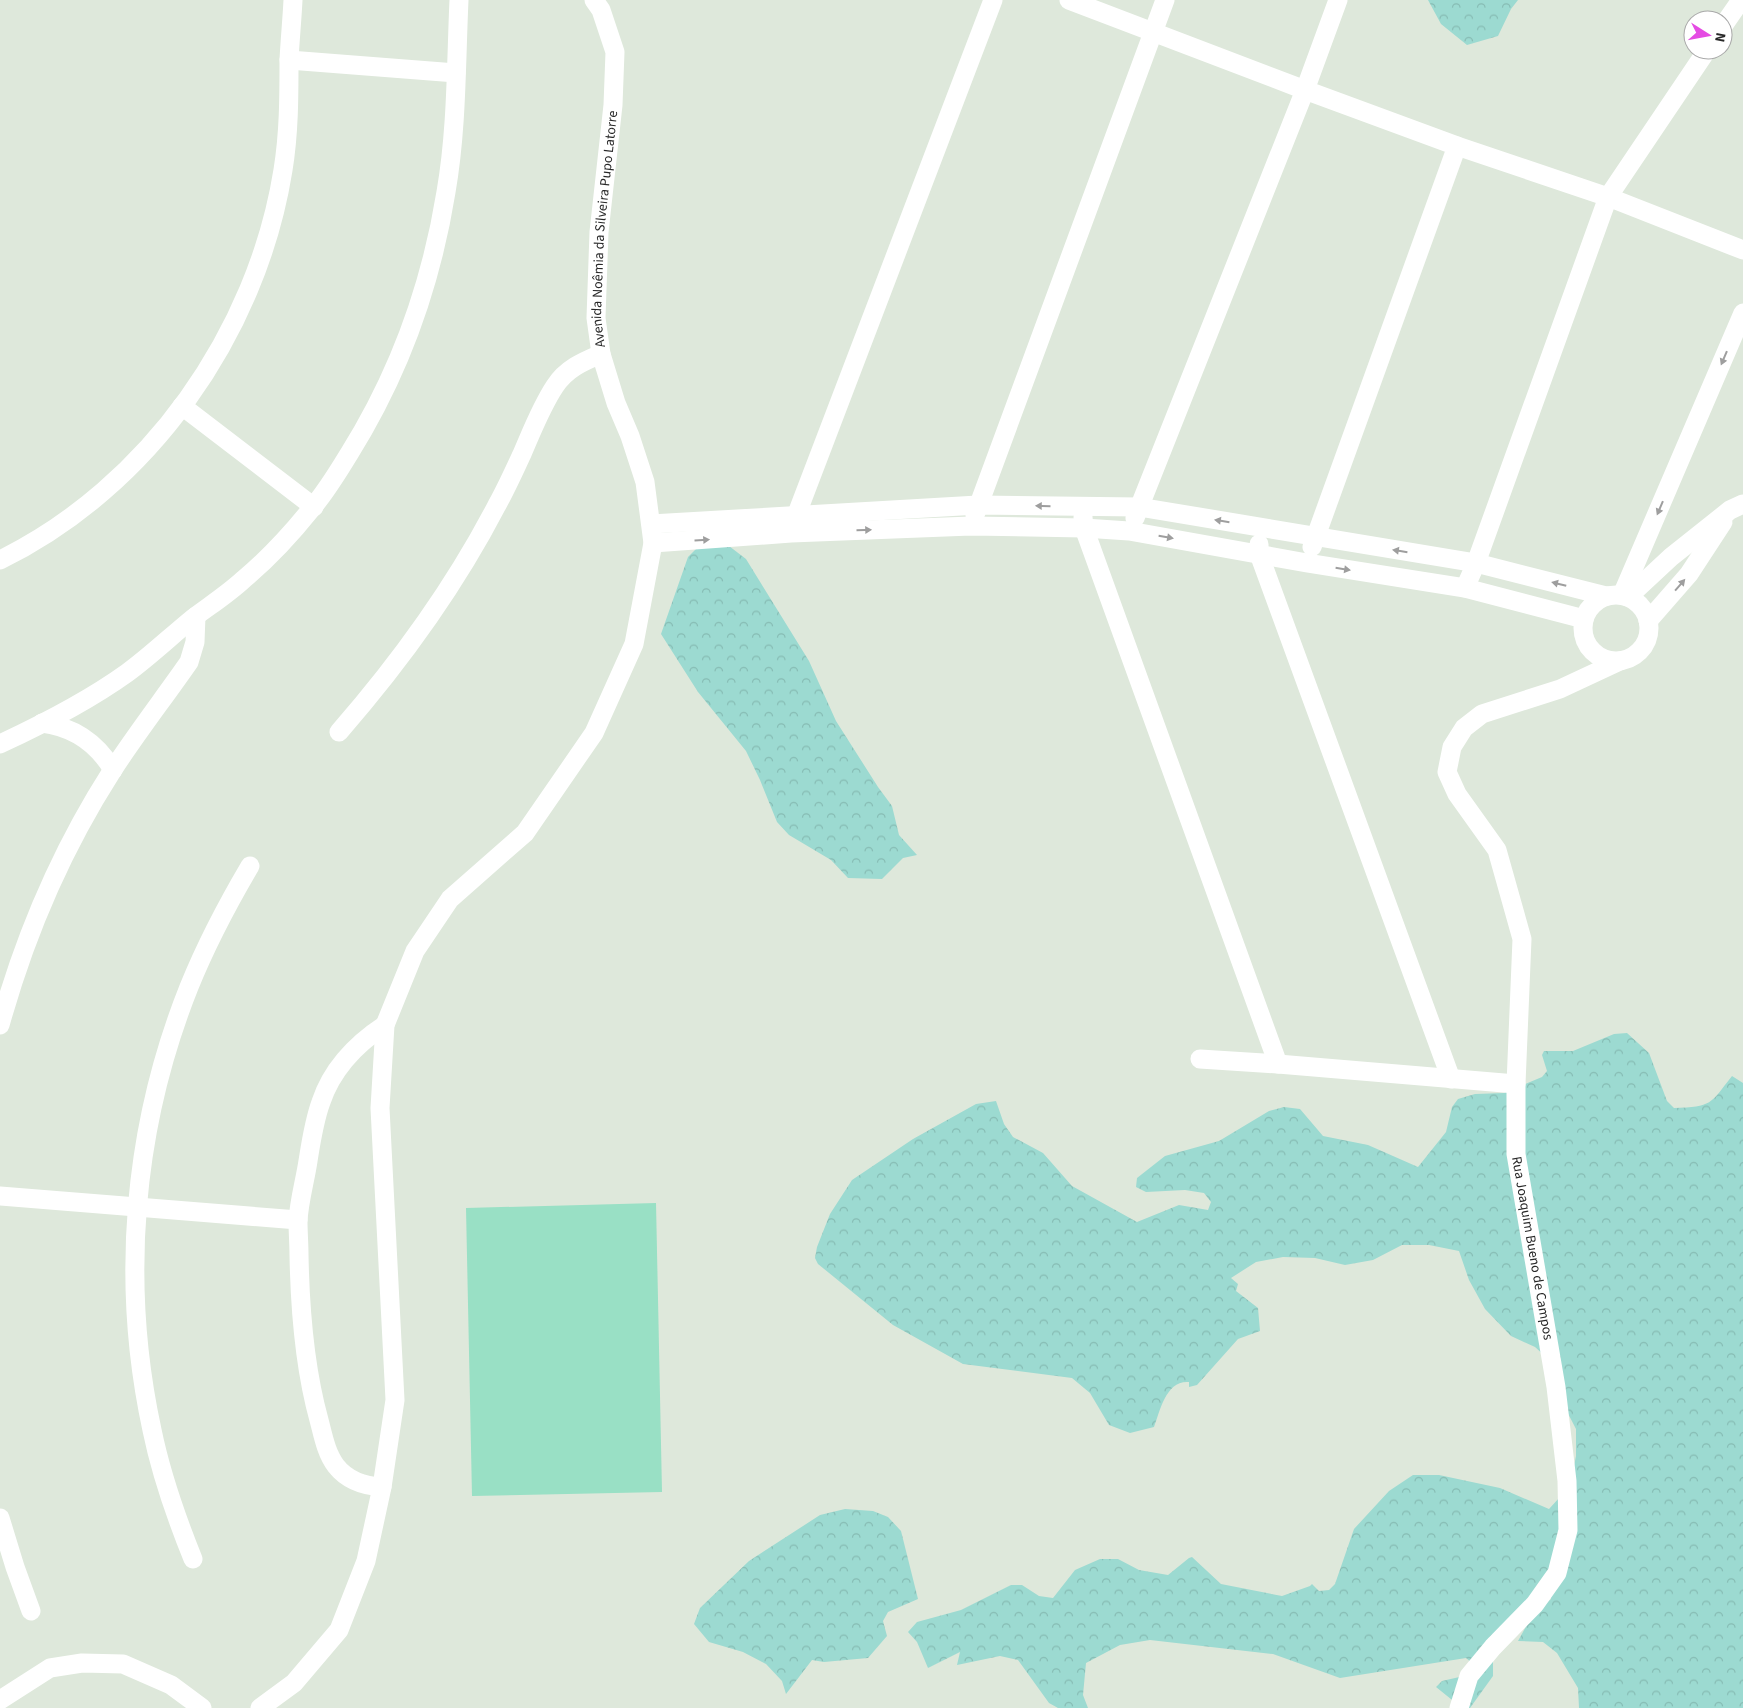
<svg xmlns="http://www.w3.org/2000/svg" width="1743" height="1708" font-family="'Source Sans 3',sans-serif">
<defs>
<pattern id="forest-crowns" width="20" height="18" patternUnits="userSpaceOnUse" patternTransform="scale(1.25)"><rect width="20" height="18" fill="#9cdad1"/><path d="M2 6a3 3 0 1 1 6 0M12 15a3 3 0 1 1 6 0" fill="none" stroke="#86bbb3"/></pattern>
</defs>
<rect width="100%" height="100%" fill="#dee8db"/>
<!-- forest -->
<g fill="url(#forest-crowns)">
<path d="M1428,0H1518L1511,9L1498,36L1467,45L1441,24Z"/>
<path d="M712,533L746,559L809,661L836,721L878,787L892,806L899,835L917,855L903,858L882,879L848,878L831,860L789,835L777,822L760,780L746,751L698,692L661,634L688,557Z"/>
<path d="M1627,1033L1649,1053L1667,1101L1674,1108C1712,1107 1710,1104 1732,1076L1743,1083V1708H1579L1578,1688L1557,1653L1543,1642L1518,1641L1533,1614L1551,1599L1548,1592L1493,1648V1676L1470,1708H1462L1436,1687L1442,1681L1468,1675L1472,1663L1466,1658L1340,1678L1273,1654L1150,1640L1120,1645L1086,1663L1083,1695L1088,1708H1058L1049,1703L1018,1660L1000,1656L957,1665L960,1652L928,1668L917,1642L908,1632L917,1622L961,1610L1011,1585H1022L1039,1596L1053,1598L1075,1570L1100,1559H1118L1139,1570L1168,1575L1189,1558L1192,1557L1221,1584L1282,1596L1310,1586L1312,1584L1319,1591L1329,1590L1335,1584L1354,1529L1389,1491L1413,1475H1439L1500,1488L1549,1509L1570,1486L1576,1456V1429L1561,1400L1557,1367L1535,1347L1511,1336L1485,1309L1469,1280L1459,1251L1429,1245H1402L1373,1260L1345,1265L1315,1258L1283,1257L1256,1262L1231,1278L1238,1284L1236,1291L1258,1308L1260,1331L1238,1339L1197,1385L1189,1387V1382C1166,1380 1160,1411 1154,1427L1130,1433L1109,1425L1090,1393L1072,1378L963,1364L893,1325L818,1264L815,1258L817,1247L830,1214L852,1180L913,1139L976,1104L996,1101L1004,1124L1013,1137L1043,1153L1072,1186L1137,1222L1179,1205L1208,1210L1211,1202L1204,1193L1185,1190L1146,1192L1136,1187L1137,1178L1165,1156L1219,1141L1269,1111L1284,1107L1300,1109L1323,1136L1368,1145L1418,1167L1446,1132L1452,1107L1458,1099L1475,1094L1504,1093L1542,1077L1547,1071L1542,1055L1544,1051H1573L1614,1034Z"/>
<path d="M845,1509L873,1511L888,1517L901,1531L918,1599L888,1612L883,1621L887,1636L868,1658L824,1662L812,1660L786,1694L782,1681L766,1664L743,1652L709,1642L694,1624L700,1608L749,1561L820,1515Z"/>
</g>
<!-- pitch -->
<path fill="#99e0c5" d="M656,1203L662,1492L472,1496L466,1208Z"/>
<g fill="none" stroke-linecap="round" stroke-linejoin="round">
<!-- minor -->
<g stroke="#fff" stroke-width="19">
<path d="M1069,0L1305,90L1457,146L1608,197L1743,250"/>
<path d="M1723,26L1741,0"/>
<path d="M289,60L456,73"/>
<path d="M182,406L314,507"/>
<path d="M975,515L1165,0"/>
<path d="M1083,517L1084,528L1278,1064"/>
<path d="M1135,518L1305,90L1338,0"/>
<path d="M651,524L978,505L1139,507L1476,563L1606,596"/>
<path d="M793,524L993,0"/>
<path d="M653,543L791,533L971,526L1084,528L1129,531L1307,563L1465,588L1584,619"/>
<path d="M1259,544V554L1451,1079"/>
<path d="M1312,547L1457,146"/>
<path d="M0,560C149,487 257,333 283,170C289,133 289,97 289,60C290,40 292,20 293,0"/>
<path d="M1465,588L1476,563L1608,197L1707,50"/>
<path d="M1622,595L1743,313"/>
<circle cx="1616" cy="628" r="33"/>
<path d="M1628,597L1671,557L1730,510L1743,504"/>
<path d="M1648,621L1689,574L1723,522"/>
<path d="M42,723C74,727 97,743 113,770"/>
<path d="M339,732C400,662 454,588 497,505C506,489 514,471 522,454C532,431 541,407 555,386C566,369 582,362 601,354"/>
<path d="M0,744C43,724 88,701 127,673C149,657 170,637 192,619C209,606 228,594 244,579C269,558 292,533 312,508C326,492 338,472 349,454C399,374 431,285 446,192C457,129 456,64 459,0"/>
<path d="M0,1025C25,935 62,849 112,771C136,734 164,698 189,662L195,642L196,616"/>
<path d="M1200,1059L1278,1064L1516,1084"/>
<path d="M0,1196L298,1220"/>
<path d="M382,1487C364,1486 347,1480 336,1466C326,1453 323,1435 319,1420C304,1366 300,1310 299,1255C299,1244 298,1232 298,1221C299,1201 305,1181 308,1161C311,1142 314,1121 321,1102C332,1069 356,1044 385,1025"/>
<path d="M0,1518L15,1567L31,1611"/>
<path d="M193,1559C176,1517 161,1474 152,1430C120,1282 133,1127 189,987C206,945 227,905 250,866"/>
<path d="M0,1700L50,1668L82,1663L123,1664L171,1685L202,1708"/>
<path id="s1" d="M260,1708L294,1683L339,1630L366,1561L382,1487L395,1400L380,1108L385,1025L415,951L450,899L525,833L594,733L634,644L653,543L645,482L630,436L616,403L601,354L596,318L599,232L613,105L615,52L601,10L594,0"/>
<path d="M1459,1708L1469,1676L1493,1647L1535,1604L1557,1573L1568,1530L1567,1481L1556,1387L1516,1154V1084L1522,939L1497,850L1457,794L1447,772L1452,747L1464,728L1482,714L1560,689L1620,661"/>
</g>
</g>
<!-- one-way arrows -->
<defs><path id="oneway-solid" d="M-6-.8H1V-3.2L6.5 0L1 3.2V.8H-6Z" transform="scale(1.25)"/></defs>
<g fill="#9e9e9e">
<use href="#oneway-solid" transform="translate(1724 358) rotate(113)"/>
<use href="#oneway-solid" transform="translate(1043 506) rotate(-179)"/>
<use href="#oneway-solid" transform="translate(1660 508) rotate(113)"/>
<use href="#oneway-solid" transform="translate(1222 521) rotate(-171)"/>
<use href="#oneway-solid" transform="translate(864 530) rotate(-2)"/>
<use href="#oneway-solid" transform="translate(1166 537) rotate(10)"/>
<use href="#oneway-solid" transform="translate(702 540) rotate(-4)"/>
<use href="#oneway-solid" transform="translate(1400 551) rotate(-171)"/>
<use href="#oneway-solid" transform="translate(1343 569) rotate(9)"/>
<use href="#oneway-solid" transform="translate(1559 584) rotate(-166)"/>
<use href="#oneway-solid" transform="translate(1680 585) rotate(-49)"/>
</g>
<g text-anchor="middle" stroke-width="4" stroke-linejoin="round" paint-order="stroke">
<!-- street labels -->
<g font-size="14" fill="#282828" stroke="#fff">
<text dy="5" stroke="none"><textPath href="#s1" startOffset="1612">Avenida Noêmia da Silveira Pupo Latorre</textPath></text>
<text transform="translate(1533 1248) rotate(80)" y="5">Rua Joaquim Bueno de Campos</text>
</g>
</g>
<!-- north arrow -->
<g transform="translate(1708 35) rotate(101)"><circle r="24" fill="#ffffff" stroke="#a9a9a9"/>
<path d="M0-4L9 19L0 12L-9 19Z" fill="#e54be3"/>
<text y="-8" font-size="14" font-weight="bold" text-anchor="middle" fill="#282828">N</text>
</g>
</svg>
